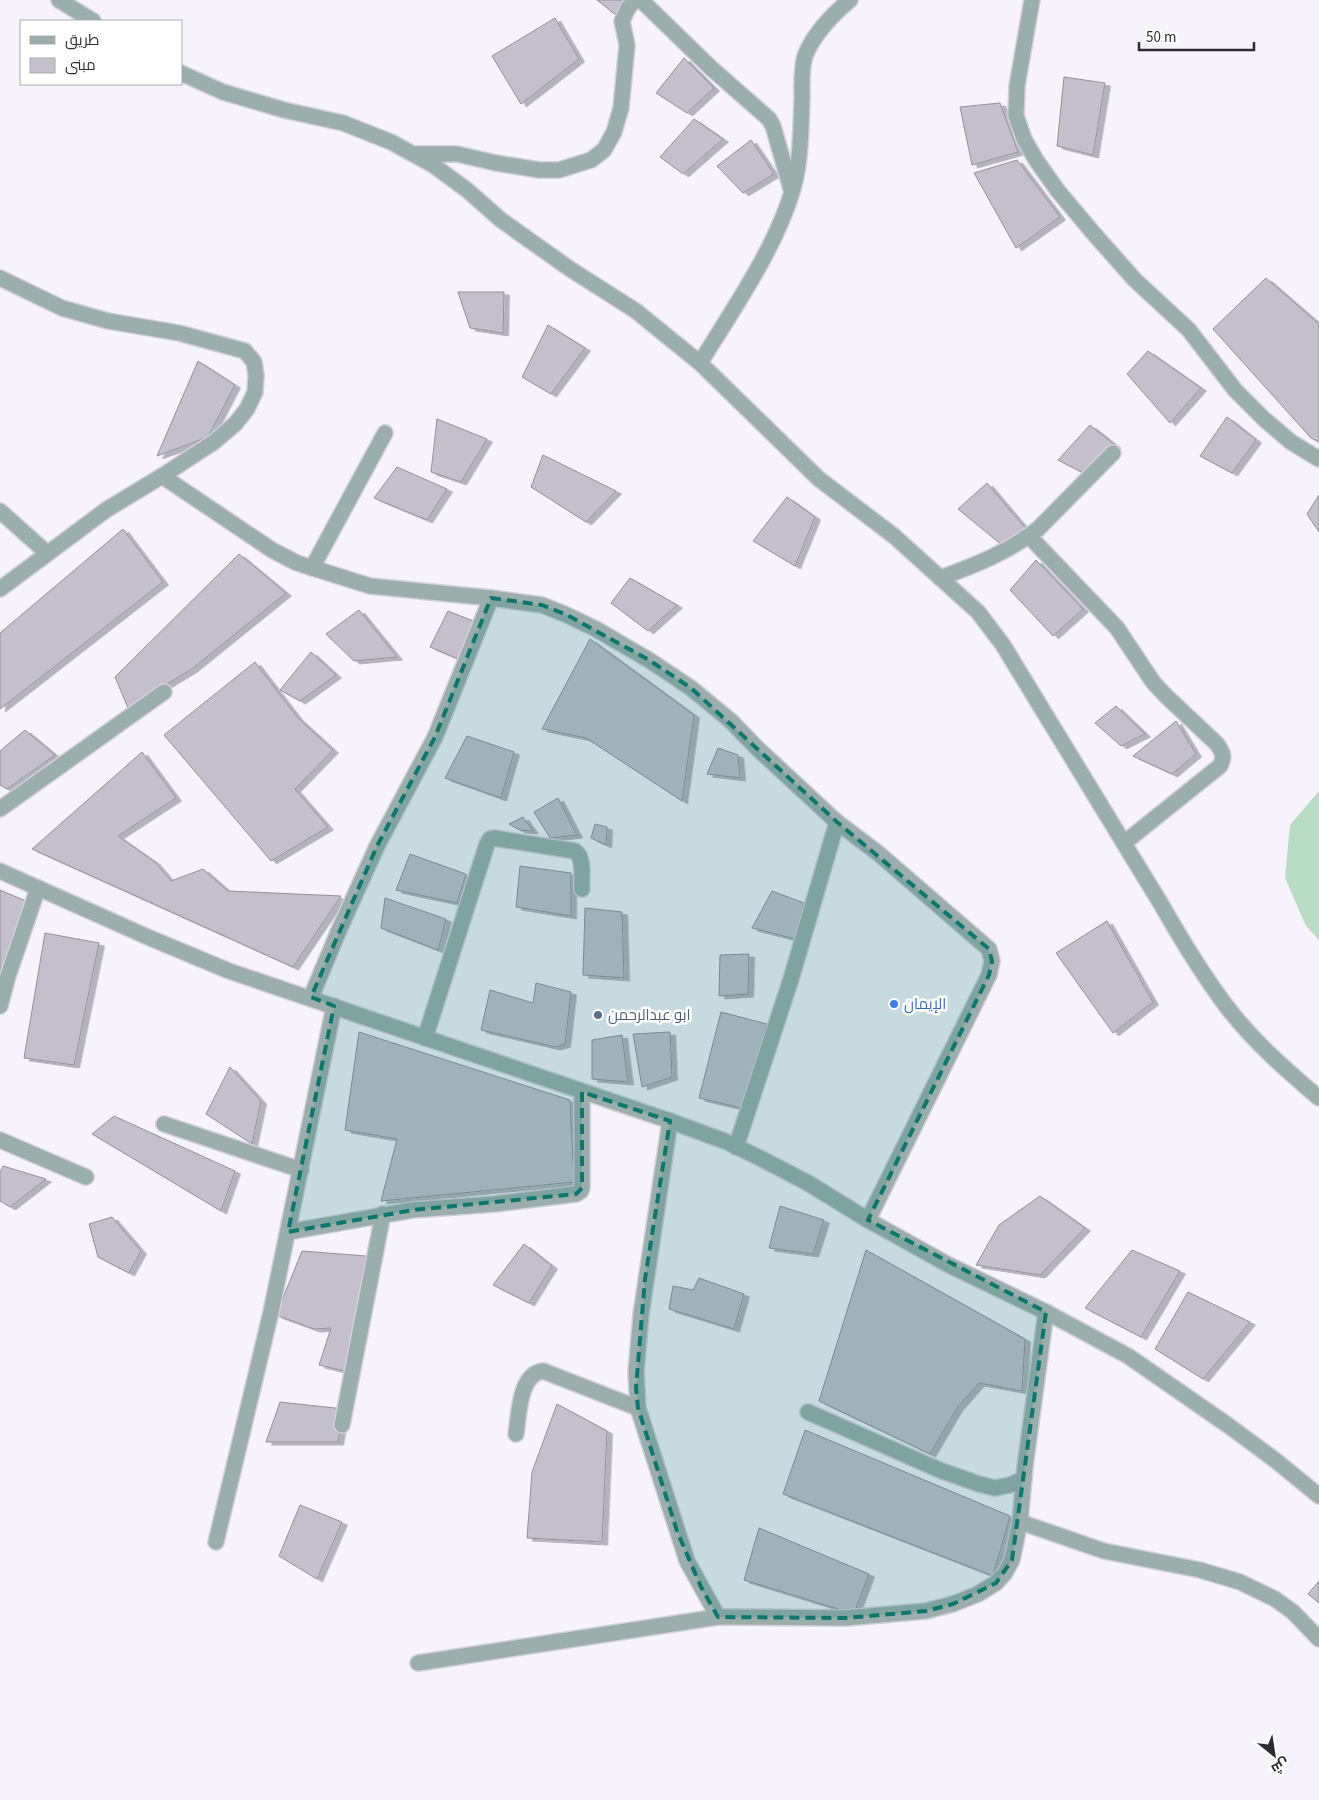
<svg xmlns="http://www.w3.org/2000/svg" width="1319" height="1800" font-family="'Source Sans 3',Cairo,sans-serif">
<defs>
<filter id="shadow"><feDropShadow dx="5.5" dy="3" stdDeviation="0" flood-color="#0004"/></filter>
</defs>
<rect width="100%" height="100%" fill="#f6f3fd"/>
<!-- pitch -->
<path fill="#bbdcc4" d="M1319,791V940L1306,926L1285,878L1290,825Z"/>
<!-- building -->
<g fill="#c3c0cc" stroke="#93909b" filter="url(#shadow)">
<path d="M597,0H629L621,19Z"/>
<path d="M555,18L579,59L521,104L492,56Z"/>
<path d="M684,58L714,88L687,113L656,93Z"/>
<path d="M1064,77L1105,83L1093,155L1057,146Z"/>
<path d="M1000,103L1018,152L972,165L960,107Z"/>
<path d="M694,119L723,139L683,174L660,157Z"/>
<path d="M751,140L774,174L743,193L717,166Z"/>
<path d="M1017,160L1060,217L1016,248L974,173Z"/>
<path d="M1266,278L1319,324V442L1311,438L1213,329Z"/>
<path d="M458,292H504L503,333L470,328Z"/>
<path d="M548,325L585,348L551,394L522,377Z"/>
<path d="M1148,351L1201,388L1170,423L1127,374Z"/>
<path d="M198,361L235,385L208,437L157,456Z"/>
<path d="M1227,417L1256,440L1232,473L1200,456Z"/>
<path d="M437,419L487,439L461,482L431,472Z"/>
<path d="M1090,425L1115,445L1087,475L1058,460Z"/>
<path d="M543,455L616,491L586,522L531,487Z"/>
<path d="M397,467L447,489L427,520L374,498Z"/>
<path d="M987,483L1026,529L1003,546L958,509Z"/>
<path d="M1319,495V532L1307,514Z"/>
<path d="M787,497L815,517L795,566L753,541Z"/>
<path d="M123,529L163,582L0,709V633Z"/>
<path d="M239,554L286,593L192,669L128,708L115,677Z"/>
<path d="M1036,560L1083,609L1053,636L1010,590Z"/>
<path d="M630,578L677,605L648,631L611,603Z"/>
<path d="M359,610L397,657L354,661L326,634Z"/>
<path d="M448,611L476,622L461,660L430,647Z"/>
<path d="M590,639L694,715L682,801L586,738L542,729Z"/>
<path d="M311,652L336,675L300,701L280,690Z"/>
<path d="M255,662L297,717L333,750L295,789L328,827L271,861L164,735Z"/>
<path d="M1116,706L1145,734L1121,746L1095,723Z"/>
<path d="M1176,721L1196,754L1172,774L1133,756Z"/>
<path d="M25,730L55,755L7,789L0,785V751Z"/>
<path d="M467,736L514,752L501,798L445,778Z"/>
<path d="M718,748L738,755L740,778L707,774Z"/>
<path d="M142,752L176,798L118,836L155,862L171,881L203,869L228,891L341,896L293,967L32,849Z"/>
<path d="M558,798L577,835L550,838L534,812Z"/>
<path d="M523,817L533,831L520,830L509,824Z"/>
<path d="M595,824L607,827L606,845L591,838Z"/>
<path d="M410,854L466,874L457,903L396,890Z"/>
<path d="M520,866L571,873V916L516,907Z"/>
<path d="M0,890L26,901L0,975Z"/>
<path d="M772,891L804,903L795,939L752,928Z"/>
<path d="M385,898L446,919L438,950L381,928Z"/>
<path d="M585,908L622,912L624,978L583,975Z"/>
<path d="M1107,921L1153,1002L1113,1033L1056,953Z"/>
<path d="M45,933L99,943L74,1065L24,1058Z"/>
<path d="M749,954L748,994L719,996L720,955Z"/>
<path d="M536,983L571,992L565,1044L555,1047L481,1030L490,990L533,1003Z"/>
<path d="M721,1012L767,1024L741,1108L699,1098Z"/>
<path d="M359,1032L570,1100L574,1182L381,1201L397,1139L345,1130Z"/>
<path d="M670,1032L672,1077L642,1087L633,1034Z"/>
<path d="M622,1035L628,1082L592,1079V1040Z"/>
<path d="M230,1067L261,1101L252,1144L206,1114Z"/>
<path d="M114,1116L235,1171L221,1211L92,1134Z"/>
<path d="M3,1166L46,1179L10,1207L0,1201V1172Z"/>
<path d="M1040,1196L1085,1228L1040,1275L976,1265L999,1225Z"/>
<path d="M780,1206L824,1220L813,1254L769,1248Z"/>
<path d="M112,1217L141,1251L129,1273L98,1257L89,1224Z"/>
<path d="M524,1244L552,1266L529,1303L493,1285Z"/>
<path d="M866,1250L1025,1339L1022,1391L979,1383L957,1408L930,1454L819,1401Z"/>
<path d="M1132,1250L1180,1271L1141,1337L1085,1308Z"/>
<path d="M302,1251L366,1256L348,1372L319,1365L331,1328L314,1329L276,1315Z"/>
<path d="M699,1278L744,1294L734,1329L669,1309L673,1286L693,1290Z"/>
<path d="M1188,1292L1250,1322L1203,1379L1155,1349Z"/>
<path d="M280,1402L344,1409L338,1442H266Z"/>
<path d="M557,1404L607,1431L602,1542L527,1538L532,1472Z"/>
<path d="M805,1430L1010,1516L993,1576L783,1494Z"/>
<path d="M300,1505L342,1522L317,1579L279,1556Z"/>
<path d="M759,1528L869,1574L854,1614L744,1580Z"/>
<path d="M1319,1581V1603L1308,1594Z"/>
</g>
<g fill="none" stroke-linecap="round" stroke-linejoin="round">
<defs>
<g id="street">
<path d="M59,0L93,21"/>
<path d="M641,0L711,68L769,119L773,126L791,189"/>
<path d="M1032,0L1017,86L1016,116L1024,139L1036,160L1058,191L1095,235L1135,280L1189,330L1235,390L1264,419L1291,442L1319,459"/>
<path d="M181,73L223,92L284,110L343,123L391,142L433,165L467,190L501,220L570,269L636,311L663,333L700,363L819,479L894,536L978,612L1003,645L1161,904C1181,939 1202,974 1227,1007C1253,1041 1286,1070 1319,1098"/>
<path d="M415,154H457L496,163L539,170H559L591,160L604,150L614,132L621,108L627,45L622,21L628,8L634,1L638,0"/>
<path d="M0,278L62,308L108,321L179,333L245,351L254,362L256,375L255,392L247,409L235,424L214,442L162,476L106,510L0,589"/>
<path d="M700,363C732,311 778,245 794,185C801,159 801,125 802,98C802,85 801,69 805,56C813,35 833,14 850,0"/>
<path d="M162,476L272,550L297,563L370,586L491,598L435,737L377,846L339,930L311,997"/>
<path d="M0,511L47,553"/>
<path d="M1029,536L1117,628L1153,682L1165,695L1217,744C1223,753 1225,756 1220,766L1124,843"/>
<path d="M312,568L385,433"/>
<path d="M940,578C976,565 1008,552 1038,529L1113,453"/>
<path d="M491,598L542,605L567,615L596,629L649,660L691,688L731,721L756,747L837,822L878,853L989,949L992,961L989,975L868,1220"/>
<path d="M0,809L164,692"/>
<path d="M0,871L150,938L229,971L670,1121L727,1142L762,1159L808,1183L868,1220L949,1265L1046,1312L1128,1356L1229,1426L1275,1460L1319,1496"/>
<path d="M0,1006L8,976L38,888"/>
<path d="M425,1038L487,844L490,839L494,838L575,851C585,858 581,878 582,889"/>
<path d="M164,1124L301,1170"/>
<path d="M0,1140L86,1177"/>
<path d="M736,1147L791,979L837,822"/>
<path d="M288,1232L413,1210L495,1204L576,1194L581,1191L582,1188V1092"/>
<path d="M808,1412L942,1471L979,1484L995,1488L1010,1485L1024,1479"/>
<path d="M342,1425L383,1214"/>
<path d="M516,1434C519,1415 519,1374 543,1371L638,1408"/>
<path d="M1020,1522L1104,1551L1200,1570L1240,1582L1275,1599L1293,1612L1319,1639"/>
<path d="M216,1542L271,1312L334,1006"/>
<path d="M718,1617L846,1618L926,1611L953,1604L978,1594L996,1583L1005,1573L1012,1560L1020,1522L1025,1467L1046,1312"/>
<path d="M418,1663L718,1617L687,1561L638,1408L636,1372L641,1314L670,1121"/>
</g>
</defs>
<!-- street casing -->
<use href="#street" stroke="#d2cfd8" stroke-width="18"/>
<!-- street -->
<use href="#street" stroke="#9baeab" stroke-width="15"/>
</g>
<!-- marked area -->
<path fill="#0f766e" fill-opacity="0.2" stroke="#0f766e" stroke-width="4" stroke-dasharray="10 6" stroke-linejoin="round" d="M491,598L542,605L567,615L649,660L691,688L837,822L989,949L992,961L989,975L868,1220L1046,1312L1012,1560L996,1583L953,1604L926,1611L846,1618L718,1617L701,1587L677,1531L638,1408L636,1388L645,1279L670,1121L582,1092V1188L576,1194L413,1210L288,1232L334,1006L311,997L377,846L435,737Z"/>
<!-- markers -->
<circle fill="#3f7fe0" stroke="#fff" stroke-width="2" cx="894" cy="1004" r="5"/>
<circle fill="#5c6f8a" stroke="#fff" stroke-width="2" cx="598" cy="1015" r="5"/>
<g text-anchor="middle" stroke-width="5" stroke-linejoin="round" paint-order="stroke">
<!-- shop labels -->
<g font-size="15" fill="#366cbe" stroke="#fff" text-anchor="start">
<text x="904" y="1009">الإيمان</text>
</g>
<!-- service labels -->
<g font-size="15" fill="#4e5e75" stroke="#fff" text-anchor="start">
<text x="608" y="1020">ابو عبدالرحمن</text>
</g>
</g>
<!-- legend -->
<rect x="20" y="20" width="162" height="65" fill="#ffffff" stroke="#abaaac"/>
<rect x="30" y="36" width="25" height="8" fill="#9baeab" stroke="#abaaac"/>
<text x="65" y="45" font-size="15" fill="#2d2b30">طريق</text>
<rect x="30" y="58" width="25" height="15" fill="#c3c0cc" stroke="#abaaac"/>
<text x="65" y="70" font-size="15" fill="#2d2b30">مبنى</text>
<!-- north arrow -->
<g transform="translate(1274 1755) rotate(150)" stroke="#ffffff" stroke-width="4" paint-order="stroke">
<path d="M0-4L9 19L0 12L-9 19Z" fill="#2d2b30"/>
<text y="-8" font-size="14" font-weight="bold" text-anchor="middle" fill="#2d2b30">ش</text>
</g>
<!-- scale -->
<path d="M1139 42v8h115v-8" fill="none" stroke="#2d2b30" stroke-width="2.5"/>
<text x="1146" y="42" font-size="15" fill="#2d2b30" stroke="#ffffff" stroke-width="4" paint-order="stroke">50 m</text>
</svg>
